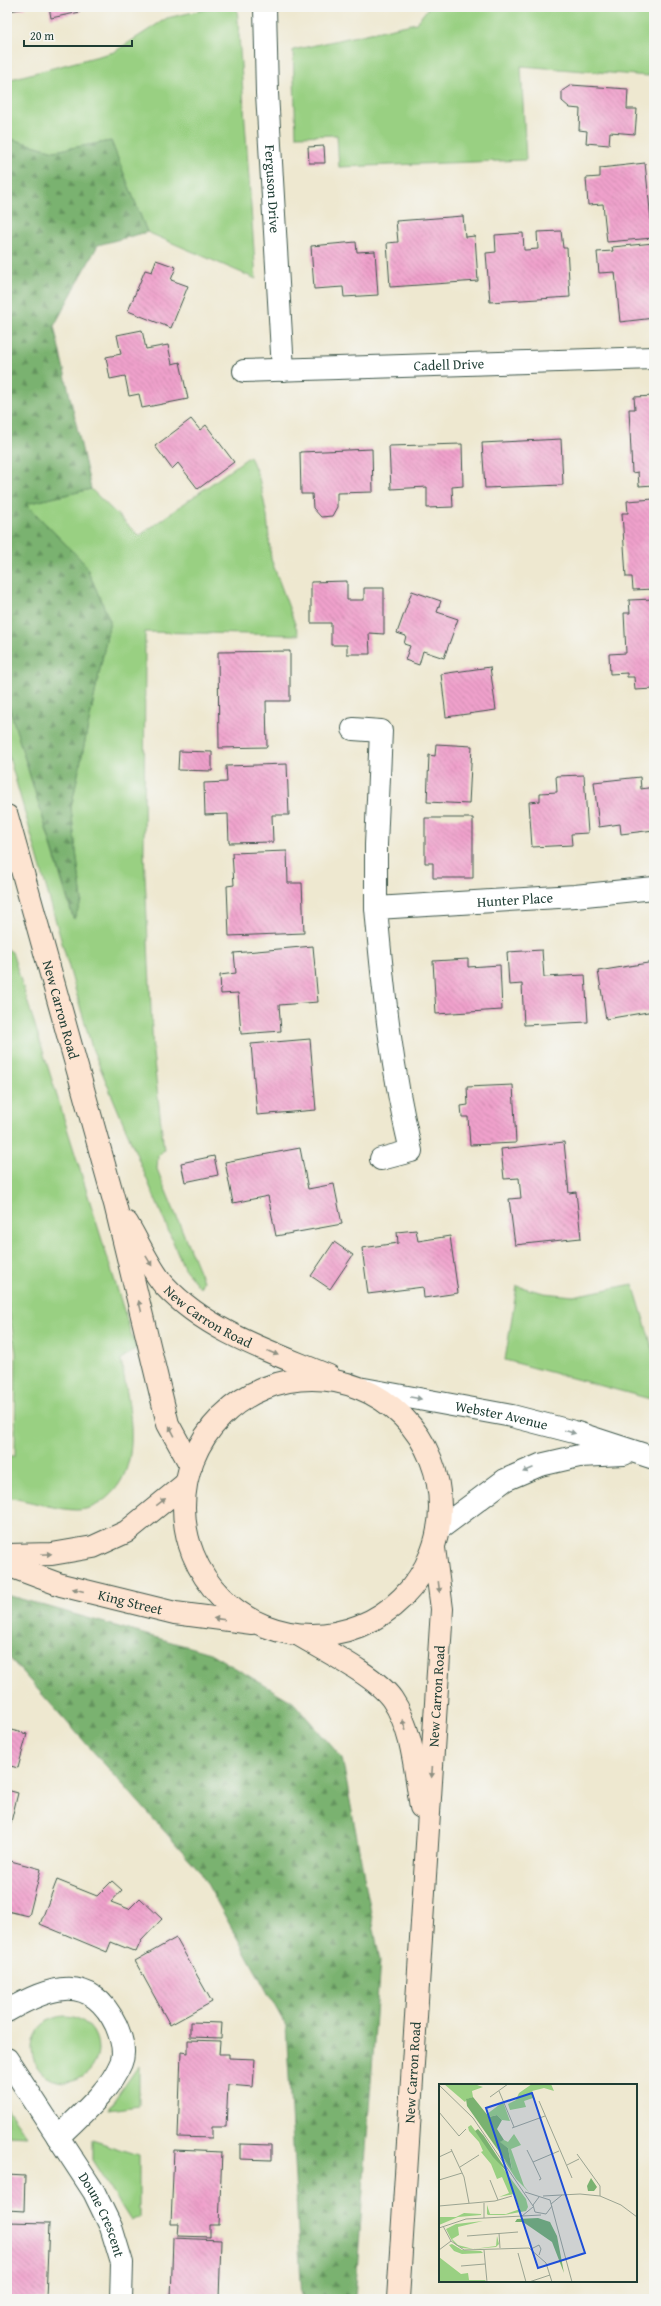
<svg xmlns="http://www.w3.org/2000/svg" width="661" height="2306" font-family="'Gentium Book Plus',serif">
<defs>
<pattern id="forest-firs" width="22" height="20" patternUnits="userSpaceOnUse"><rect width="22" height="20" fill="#7ab270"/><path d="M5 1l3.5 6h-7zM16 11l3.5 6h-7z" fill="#63925d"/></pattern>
<pattern id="building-back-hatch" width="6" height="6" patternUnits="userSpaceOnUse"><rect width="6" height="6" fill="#f0a1cc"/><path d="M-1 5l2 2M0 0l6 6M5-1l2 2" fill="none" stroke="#c284a6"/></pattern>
</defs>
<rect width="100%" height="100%" fill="#f6f6f2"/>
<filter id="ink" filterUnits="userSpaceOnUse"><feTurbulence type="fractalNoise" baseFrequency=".025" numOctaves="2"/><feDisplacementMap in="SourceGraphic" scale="8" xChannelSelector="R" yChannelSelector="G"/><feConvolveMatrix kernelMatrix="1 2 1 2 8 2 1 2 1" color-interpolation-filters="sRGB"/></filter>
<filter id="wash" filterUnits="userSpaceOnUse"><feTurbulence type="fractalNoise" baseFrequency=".012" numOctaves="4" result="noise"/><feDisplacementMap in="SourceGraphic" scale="16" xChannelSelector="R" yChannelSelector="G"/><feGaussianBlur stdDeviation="0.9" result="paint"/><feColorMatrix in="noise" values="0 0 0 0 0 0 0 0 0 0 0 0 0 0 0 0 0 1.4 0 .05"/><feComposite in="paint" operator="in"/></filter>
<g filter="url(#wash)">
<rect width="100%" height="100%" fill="#eee8d0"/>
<!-- grass -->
<g fill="#99d082" stroke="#5c865b">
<path d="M216,7H237L256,279L147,232L111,141L54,151L7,138V80L114,52L167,18Z"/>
<path d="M429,7H654V45L649,76L521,66L526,160L339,167L337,135L296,136L293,50L416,23Z"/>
<path d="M250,456L259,478L267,516L271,559L299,635L145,632L144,852L153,1053L164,1150L158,1156L157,1169L203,1281L200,1288L184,1268L92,1048L7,750V700L73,918L82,901L71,808L110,621L85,564L26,504L91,489L139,536Z"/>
<path d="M7,949L12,952L136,1349L121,1359C128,1403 147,1468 104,1500C96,1506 88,1510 76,1510C59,1510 25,1500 7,1497V1456H15L16,1353L7,1297Z"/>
<path d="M633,1284L654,1353V1400L505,1360L517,1286L544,1293L573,1296Z"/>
<circle cx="65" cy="2049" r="33"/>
<path d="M139,2065V2106L108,2110Z"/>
<path d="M7,2108L27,2136L7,2135Z"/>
<path d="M92,2140L139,2155V2217L131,2221L92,2160Z"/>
</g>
<!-- forest -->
<g fill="url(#forest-firs)" stroke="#4c7852">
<path d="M7,138L54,151L111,141L147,232L98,245L54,326L91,489L26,504L85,564L110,621L71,808L82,901L74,919L7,700Z"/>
<path d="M7,1595L210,1653L293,1702L342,1758L380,1961L355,2299H302L286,2026L200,1871L7,1655Z"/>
</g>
<g id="blocks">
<!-- building -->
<g fill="url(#building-back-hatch)">
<path d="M8,7H26V8L9,11Z"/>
<path d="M49,7H79L80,12L51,18Z"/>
<path d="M571,85L628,89L627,109H637L635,134L610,132L609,145L586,143L587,131L579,130L580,109L570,108L562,101V91Z"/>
<path d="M324,146L325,163H309L308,147Z"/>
<path d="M645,163L653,238L607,242L603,204L588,205L586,178L600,177V168Z"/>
<path d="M463,216L465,237L475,236L478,281L390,287L387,243L398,242L396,221Z"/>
<path d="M561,231L563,248H567L570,297L490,302L486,253L496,252L495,235L523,233L524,250H526L538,249L537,232Z"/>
<path d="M356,242L357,252L375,251L378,295L344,297L343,287L314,289L311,246Z"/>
<path d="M654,243V318L620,322L615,272L599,273L597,252L613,251L612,247Z"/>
<path d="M156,260L176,267L171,280L188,286L171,328L128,311L145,270L152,272Z"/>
<path d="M142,330L146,349L168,345L172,364L180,362L188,399L142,408L139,394L129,396L125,376L110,379L106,357L121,354L117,335Z"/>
<path d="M654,396V485L639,486L638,472L632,473L629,409H635L634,397Z"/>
<path d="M191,419L200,430L206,425L234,462L198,489L178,463L172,469L155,446Z"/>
<path d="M561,439L563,485L485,488L482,443Z"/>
<path d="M462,444L463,486L452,487L453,507L427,508V487L391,489L389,446Z"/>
<path d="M372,449L373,492L337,493V507L332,516L321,517L313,508L312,494H301L300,452Z"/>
<path d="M654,499V589L633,590L632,577H626L622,513H628L627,501Z"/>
<path d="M347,581V600H364V588H384V634L369,633L370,654H347V645H331V623H311V582Z"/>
<path d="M412,591L441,601L437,612L458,619L444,658L423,651L419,665L405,660L410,646L404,644L406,636L397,633Z"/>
<path d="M654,599V689L635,690L634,677H627V673L610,674L609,654L626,653L624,613H630L629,600Z"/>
<path d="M290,651V701H266L267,747L219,748L218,652Z"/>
<path d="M490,667L496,710L446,717L441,674Z"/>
<path d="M436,744L472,746L469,804L427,802L429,755L435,756Z"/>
<path d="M179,751L212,752V771L178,770Z"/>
<path d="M287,764L289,815H272L273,842L229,843L228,814L205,815L204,783L227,782L226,766Z"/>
<path d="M584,775L588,833L571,834L572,845L532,847L529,802L540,801V793L557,792L556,776Z"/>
<path d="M640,777L641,789L654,787V830L621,834L620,824L599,827L594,782Z"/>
<path d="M425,818H473V878H433V863H425Z"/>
<path d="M287,851L288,883H302L304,933L229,936L227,886L234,885L232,853Z"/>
<path d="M313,946L318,1002L279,1005L281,1031L241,1034L238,993L221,994L220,975L236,973L234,953Z"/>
<path d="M542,950L544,977L585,975L588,1022L524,1025L522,984L509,985L507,952Z"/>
<path d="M468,959V967L500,965L502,1010L436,1014L433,961Z"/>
<path d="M654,962V1011L606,1019L598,971Z"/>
<path d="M310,1039L316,1110L257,1115L251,1044Z"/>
<path d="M513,1085L516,1143L470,1145L468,1117H462L461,1106L468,1105L467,1087Z"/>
<path d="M564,1142L569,1193L576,1192L581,1238L515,1245L509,1199L521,1198L519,1178L504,1179L501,1149Z"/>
<path d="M300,1148L308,1189L334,1184L342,1224L276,1236L268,1196L233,1203L225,1162Z"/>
<path d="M214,1156L218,1175L185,1182L181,1163Z"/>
<path d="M416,1230L418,1241L450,1236L458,1293L424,1298L423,1287L368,1294L362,1248L398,1243L397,1232Z"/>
<path d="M334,1242L353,1255L330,1289L311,1276Z"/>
<path d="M7,1729L27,1734L18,1768L7,1765Z"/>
<path d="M7,1790L18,1793L10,1826L7,1825Z"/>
<path d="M7,1860L41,1869L29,1916L7,1911Z"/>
<path d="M57,1880L97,1896L112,1881L122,1890L111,1902L129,1909L140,1898L162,1919L141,1941L136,1952L111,1942L107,1952L40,1924Z"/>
<path d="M176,1938L212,2002L170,2025L135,1961Z"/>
<path d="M190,2022L222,2023L221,2038L190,2037Z"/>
<path d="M188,2040L220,2041L219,2054H229V2058L255,2059L253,2087L228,2085L226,2127H212V2138L178,2137L181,2052L188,2053Z"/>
<path d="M240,2144L271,2145V2160L240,2159Z"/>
<path d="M174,2150L222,2152L219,2225H210V2237L178,2236L179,2224H171Z"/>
<path d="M7,2175L25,2176L24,2211L7,2210Z"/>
<path d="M7,2222L49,2223L46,2299H7Z"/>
<path d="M173,2238L221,2240L219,2299H171Z"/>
</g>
</g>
</g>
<g filter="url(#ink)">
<use href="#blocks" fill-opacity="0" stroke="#3e574b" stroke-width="1"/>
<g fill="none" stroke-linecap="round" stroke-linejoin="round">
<defs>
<g id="minor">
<path id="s1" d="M265,7L267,93L283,370"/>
<path id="s2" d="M244,371L654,358"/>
<path d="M353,729L381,731L376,845V908"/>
<path id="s3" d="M381,1159L411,1151C392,1072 383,989 376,908L575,896L654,888"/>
<path id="s4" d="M364,1389L512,1416L574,1432L654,1458"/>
<path d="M438,1530L505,1480L540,1465L579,1456L624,1454"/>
<path d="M7,2011C49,1987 90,1971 116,2025C121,2037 126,2051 121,2063C109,2092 80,2115 58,2137"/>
<path id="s5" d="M7,2059L94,2192L111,2227L122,2263L121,2299"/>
</g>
<g id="secondary">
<path id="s6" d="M7,816L115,1204L168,1424L191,1466"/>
<path id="s7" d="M127,1223C138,1241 151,1271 165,1286C208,1332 272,1352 329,1376"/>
<circle cx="312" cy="1507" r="128"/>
<path d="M7,1555L52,1554L93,1547L126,1532L185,1484"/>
<path id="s8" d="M7,1565L61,1585L175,1613L252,1623"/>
<path d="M299,1635C324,1650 376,1676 392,1699C413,1730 415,1771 421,1807"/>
<path id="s9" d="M398,2299L442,1609L434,1548"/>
</g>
</defs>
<!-- minor casing -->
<use href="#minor" stroke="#3e574b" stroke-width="24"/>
<!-- secondary casing -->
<use href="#secondary" stroke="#3e574b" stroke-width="24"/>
<!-- minor -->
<use href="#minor" stroke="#fff" stroke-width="22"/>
<!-- secondary -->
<use href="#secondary" stroke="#fde4d1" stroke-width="22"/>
</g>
<!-- one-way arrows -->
<defs><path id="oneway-solid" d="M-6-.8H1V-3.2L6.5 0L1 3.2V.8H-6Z"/></defs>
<g fill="#8e9082">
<use href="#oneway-solid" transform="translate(149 1261) rotate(59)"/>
<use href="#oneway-solid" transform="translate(140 1306) rotate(-104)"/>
<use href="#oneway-solid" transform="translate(273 1353) rotate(23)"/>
<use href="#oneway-solid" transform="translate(172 1431) rotate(-118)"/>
<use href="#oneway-solid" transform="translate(161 1502) rotate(-37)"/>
<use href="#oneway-solid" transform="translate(46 1554) rotate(-2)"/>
<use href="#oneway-solid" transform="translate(439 1587) rotate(83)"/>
<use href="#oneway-solid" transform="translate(78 1590) rotate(-166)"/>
<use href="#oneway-solid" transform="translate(219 1619) rotate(-173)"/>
<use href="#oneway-solid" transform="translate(404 1725) rotate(-109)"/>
<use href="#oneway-solid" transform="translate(432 1772) rotate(94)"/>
</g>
<g fill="#8f9e9a">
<use href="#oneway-solid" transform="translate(416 1398) rotate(10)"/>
<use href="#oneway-solid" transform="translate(570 1432) rotate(16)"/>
<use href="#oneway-solid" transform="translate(528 1470) rotate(157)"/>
</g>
</g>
<g text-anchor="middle" stroke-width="3.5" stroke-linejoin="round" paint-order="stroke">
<!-- street labels -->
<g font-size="14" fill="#1f3d34" stroke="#f6f6f2">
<text dy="5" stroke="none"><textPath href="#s1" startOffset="182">Ferguson Drive</textPath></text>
<text dy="5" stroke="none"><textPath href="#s2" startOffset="205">Cadell Drive</textPath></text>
<text dy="5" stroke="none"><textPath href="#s3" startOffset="416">Hunter Place</textPath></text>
<text dy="5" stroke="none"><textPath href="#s6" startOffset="201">New Carron Road</textPath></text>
<text dy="5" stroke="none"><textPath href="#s7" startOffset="127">New Carron Road</textPath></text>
<text dy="5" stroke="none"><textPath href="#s4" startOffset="140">Webster Avenue</textPath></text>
<text dy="5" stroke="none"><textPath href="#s8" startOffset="129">King Street</textPath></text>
<text dy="5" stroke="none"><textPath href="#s9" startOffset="604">New Carron Road</textPath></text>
<text dy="5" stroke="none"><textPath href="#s9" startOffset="227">New Carron Road</textPath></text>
<text dy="5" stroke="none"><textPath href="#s5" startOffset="183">Doune Crescent</textPath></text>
</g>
</g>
<!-- overview -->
<g transform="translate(439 2084)">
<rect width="198" height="198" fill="#eee8d0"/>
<path d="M5,0H35L44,3L33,7L34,13L28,15L26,18ZM93,0H112L115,7L105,4L93,7L94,14L85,17L87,23L71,26L69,20L77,16L80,9ZM64,18L71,37L63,36L58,31L50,33L48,30ZM32,41L87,115L89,123L87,127L65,131H49L48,130V121L51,130H67L81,125L75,110L60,113L70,109L63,93L58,95L52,80L42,68L44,67L40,58L30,47L29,43ZM75,50L82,61L72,65L85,102L90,108L77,95L61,70L73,85L69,64L60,58L65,56L69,58ZM43,124L42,131L19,133L0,141V133H17L25,129L42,130ZM44,137L19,143L20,151L13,155L19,161L34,165L57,162L58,152L60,160L57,163L34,165L23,164L17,161L12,155L7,145L17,140ZM13,160L23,166L42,167L44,169L23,170L15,167L10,161ZM0,173L22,190L29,189L30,196H47L45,198H0Z" fill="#99d082"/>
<path d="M34,13L50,33L58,31L63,36L58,45L65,56L61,58L69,64L73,86L28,22L27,15ZM39,45L45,52L70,90L54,73L36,47ZM152,94L158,103L155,107H149L148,102ZM99,134L111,138L118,152L125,189L113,158L84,138H76L78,135Z" fill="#7ab270"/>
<path fill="none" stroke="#9ba492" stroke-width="1" d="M0,1L34,34L94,122M60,7L75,43M51,13L69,0M100,17L133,94M0,28L20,52L27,45M73,44L106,32M12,65L25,93L30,119M88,66L94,78M138,70L161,102V112M0,73L13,67M128,81L140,75M21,83L40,71M0,96L23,89M51,96L59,116M100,96L102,95L94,78L120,67M86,108L111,116L133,198M104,112L141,110L161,112L182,121L198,133M100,113L94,121L96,128L107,130L113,122M45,119V134M112,120L123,111M0,122L56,117L73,112M83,132L94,123M4,142L12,157L25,166L90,164L107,179L113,198M0,144L27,135L102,131M60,149L61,164M28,152L79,148M92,165L100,161L102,165L100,171M0,166L12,157M45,166L48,198M79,169L87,198M22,182L46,180M90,198L111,191"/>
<path fill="#1d4ed8" fill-opacity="0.15" stroke="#1d4ed8" stroke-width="2" d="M93,9L146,169L99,184L47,24Z"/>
<rect width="198" height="198" fill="none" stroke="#1f3d34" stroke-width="2"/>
</g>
<!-- margin -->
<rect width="661" height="2306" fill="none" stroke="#f6f6f2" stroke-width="24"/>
<!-- scale -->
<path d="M24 40v6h108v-6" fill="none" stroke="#1f3d34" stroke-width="2"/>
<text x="30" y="40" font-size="12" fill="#1f3d34" stroke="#f6f6f2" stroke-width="3" paint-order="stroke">20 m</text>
</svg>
